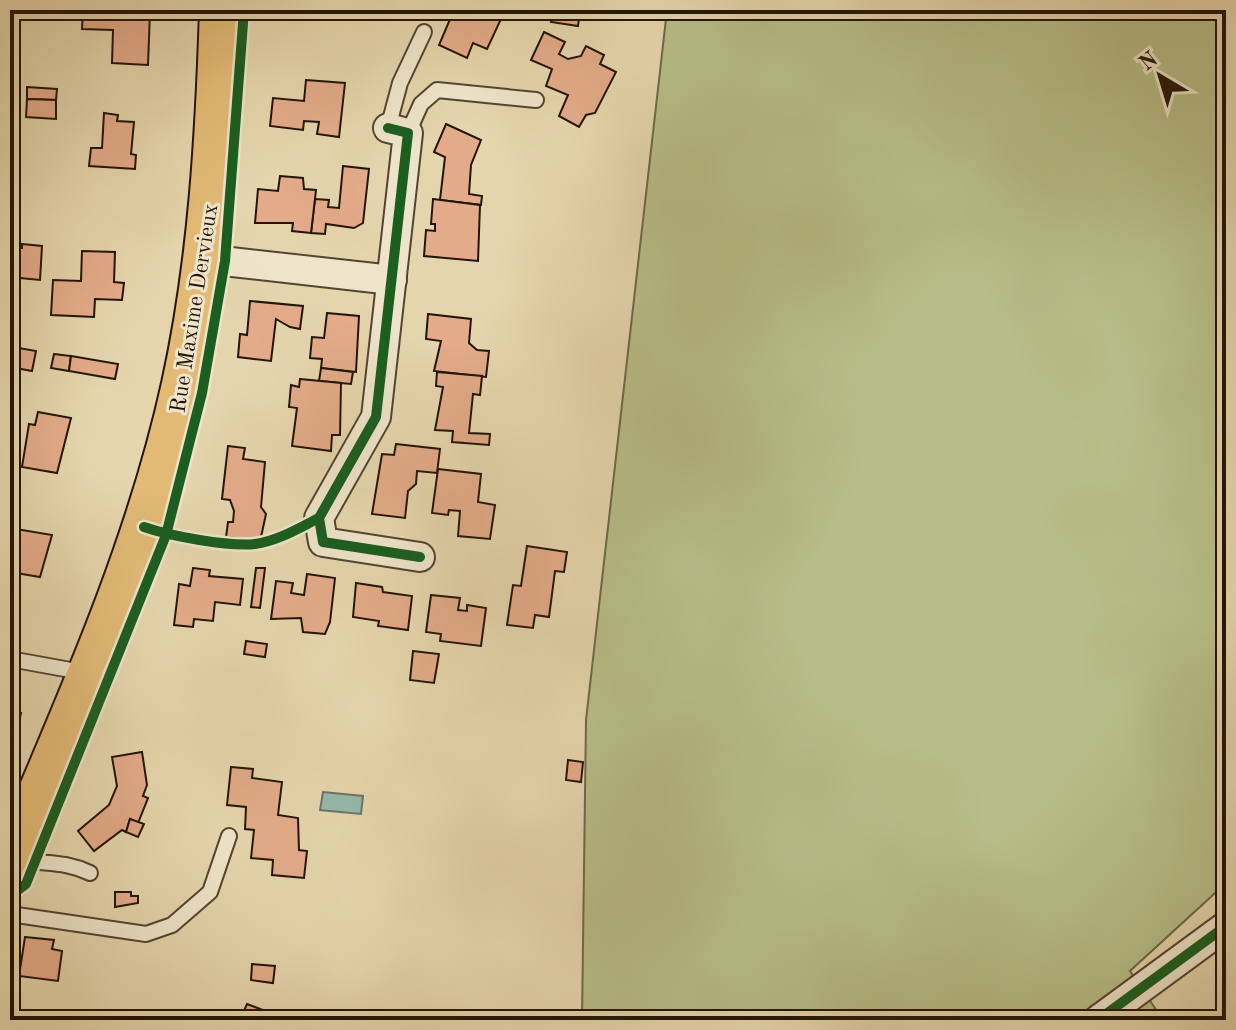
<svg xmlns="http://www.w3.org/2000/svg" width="1236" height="1030" font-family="'Old Standard TT',serif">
<rect width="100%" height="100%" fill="#e5d5ac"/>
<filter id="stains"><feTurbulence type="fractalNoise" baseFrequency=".0025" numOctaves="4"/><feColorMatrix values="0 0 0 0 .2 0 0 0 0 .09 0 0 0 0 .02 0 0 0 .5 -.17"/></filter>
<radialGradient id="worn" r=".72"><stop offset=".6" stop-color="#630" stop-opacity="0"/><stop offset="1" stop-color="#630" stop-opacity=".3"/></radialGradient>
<!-- green -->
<path fill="#b7bd88" stroke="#6d6847" stroke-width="2" d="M667,10H1226V883L1130,971L1163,1020H582L586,720Z"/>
<!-- water -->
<path fill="#96b9aa" stroke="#687768" stroke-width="2" d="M323,792L363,796L361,814L320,810Z"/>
<!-- building -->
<g fill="#e3ab89" stroke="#231406" stroke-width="2">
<path d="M83,10L150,12L148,65L112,63L113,30L82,29Z"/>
<path d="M416,10H480L501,19L487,49L473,43L467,58L439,45L451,17L444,14L436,19Z"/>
<path d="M553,10H580L578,26L551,22Z"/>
<path d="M544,32L565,42L559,54L568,59L581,56L586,46L604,55L600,64L616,72L595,113L586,115L579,127L559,116L568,95L546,86L552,69L531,60Z"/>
<path d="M306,80L345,83L339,137L317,134L319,122L304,121L303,130L270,126L273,98L304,101Z"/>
<path d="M27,87L57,89L56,100L27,99Z"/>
<path d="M27,99L56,100V119L26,117Z"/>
<path d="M104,113L118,115L117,121L134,122L131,154L136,155L135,169L89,166L91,148H102Z"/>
<path d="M446,124L481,140L471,165L469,194L482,196L481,205L440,200L445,157L434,152Z"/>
<path d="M343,166L369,169L363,223L354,228L326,224L325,234L311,233L315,199L329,200L328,207L339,208Z"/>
<path d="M280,176L303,178L304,189L316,190L311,233L292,231L293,223H255L258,189L278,191Z"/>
<path d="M433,199L480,205L478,261L424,256L426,230L435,231V224H431Z"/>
<path d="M22,244L42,246L40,280L10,277V247L22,248Z"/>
<path d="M82,251L115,252L114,282L124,283L122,300L95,299L94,317L51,315L53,280L81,281Z"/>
<path d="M250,301L303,306L300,329L290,327L276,319L271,361L238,357L240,334L247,335Z"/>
<path d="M327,313L359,316L356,372L321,368L322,359L310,358L312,337L324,338Z"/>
<path d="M428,314L471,319L469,343L477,350L489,351L486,377L434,371L441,341L426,339Z"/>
<path d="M13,347L36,351L32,371L10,367Z"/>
<path d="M54,354L71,356L69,371L51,368Z"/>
<path d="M71,356L118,364L115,379L69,371Z"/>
<path d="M321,368L353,372L351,384L319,381Z"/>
<path d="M437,372L482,376L480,395L473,394L469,433L490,434L489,445L452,442L453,431L435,430L443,387L436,386Z"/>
<path d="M300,379L341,383L340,435H332L331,451L292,446L297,408L289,407L291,385L299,387Z"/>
<path d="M38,412L71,418L57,473L22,467L29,424L35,425Z"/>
<path d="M396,444L440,449L437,473L417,471L416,484L408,491L405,518L372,514L382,454L394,455Z"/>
<path d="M228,446L245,448L243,459L265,462L261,507L266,514L261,537L256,540L226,537L228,522H233L234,511L230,500L222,499Z"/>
<path d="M438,469L481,474L478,502L495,505L490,539L458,536L460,511L449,510L448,515L432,513Z"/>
<path d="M16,529L52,535L40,577L10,572Z"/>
<path d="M527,546L567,552L564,572L555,571L549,617L535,615L533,628L507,625L513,585L521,586Z"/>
<path d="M193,568L210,570L209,576L243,579L240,605L215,602L213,621L194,619L193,627L174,625L179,584L190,586Z"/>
<path d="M256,568H265L260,608L251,607Z"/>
<path d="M307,574L335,578L330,622L325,634L303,632L301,618L271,619L276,581L293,583L291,593L304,595Z"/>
<path d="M356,583L382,587L383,592L412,596L408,630L378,626L379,621L353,617Z"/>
<path d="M431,595L460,598L458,610L467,611V605L486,608L481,646L440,641L441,634L426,632Z"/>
<path d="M246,641L267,644L265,657L244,654Z"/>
<path d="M413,651L439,654L434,683L410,680Z"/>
<path d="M10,711L21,713L15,740L10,739Z"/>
<path d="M142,752L147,785L143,796L148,798L138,823L130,819L126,832L122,830L94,851L78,831L109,805L117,786L112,757Z"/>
<path d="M568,760L583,762L581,782L566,780Z"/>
<path d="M231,767L253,769L252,778L282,782L278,815L298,818L299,850L307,851L304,878L272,875L273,860L251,858L254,830L245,829L246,807L227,805Z"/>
<path d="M130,819L144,824L138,837L126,832Z"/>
<path d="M115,892H131V896H138V903L115,907Z"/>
<path d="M25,937L54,940L52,949L62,951L58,981L19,976Z"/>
<path d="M252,964L275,966L273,983L251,980Z"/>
<path d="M247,1004L263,1010L261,1014L275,1020H240Z"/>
</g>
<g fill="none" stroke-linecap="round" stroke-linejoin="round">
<defs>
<g id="lane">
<path d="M388,128L400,83L424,32"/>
<path d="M408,133L421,104L437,90L536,100"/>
<path d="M10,659L87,673"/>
<path d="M17,859C46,865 62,860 90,873"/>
<path d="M10,914L146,934L172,925L210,892L229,836"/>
</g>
<g id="street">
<path d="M388,128L408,133L376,417L319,518L323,542L420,557"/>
<path d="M205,259L392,280"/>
<path d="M1098,1020L1226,926"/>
</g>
<path id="primary" d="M10,864C76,709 148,550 184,385C211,262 218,135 222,10"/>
</defs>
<!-- lane casing -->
<use href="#lane" stroke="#544430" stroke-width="18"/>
<!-- street casing -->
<use href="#street" stroke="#544430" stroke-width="32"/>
<!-- primary casing -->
<use href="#primary" stroke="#231406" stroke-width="48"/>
<!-- lane -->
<use href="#lane" stroke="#eee4c9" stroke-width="14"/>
<!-- street -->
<use href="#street" stroke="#eee4c9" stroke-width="28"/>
<!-- primary -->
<use href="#primary" stroke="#e2ba76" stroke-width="44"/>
<defs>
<g id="cycleway">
<path d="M388,128L408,133L376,417L319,518L323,542L420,557"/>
<path d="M144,527C170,536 229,547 255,544C278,541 299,528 319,518"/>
<path d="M10,896L26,884L166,535L202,393L225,261L244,10"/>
<path d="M1098,1020L1226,926"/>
</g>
</defs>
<!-- cycleway casing -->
<use href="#cycleway" stroke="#eee4c9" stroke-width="15"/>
<!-- cycleway -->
<use href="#cycleway" stroke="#1b5e20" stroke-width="10"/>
</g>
<g text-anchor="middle" stroke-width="6" stroke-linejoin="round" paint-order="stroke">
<!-- street labels -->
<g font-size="22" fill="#231406" stroke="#eee4c9">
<text transform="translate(193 308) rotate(-81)" y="8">Rue Maxime Dervieux</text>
</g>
</g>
<!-- margin -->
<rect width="1236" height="1030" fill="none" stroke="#e5d5ac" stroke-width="40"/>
<rect x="12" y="12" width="1212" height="1006" fill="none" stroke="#231406" stroke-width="4"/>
<rect x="20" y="20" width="1196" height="990" fill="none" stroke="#231406" stroke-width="2"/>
<!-- north arrow -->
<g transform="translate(1160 76) rotate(322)" stroke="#eee4c9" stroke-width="6" paint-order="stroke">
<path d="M0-6L14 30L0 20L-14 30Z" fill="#231406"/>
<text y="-12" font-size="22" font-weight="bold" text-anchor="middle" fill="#231406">N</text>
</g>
<rect width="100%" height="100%" filter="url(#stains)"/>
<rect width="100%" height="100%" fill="url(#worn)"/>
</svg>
